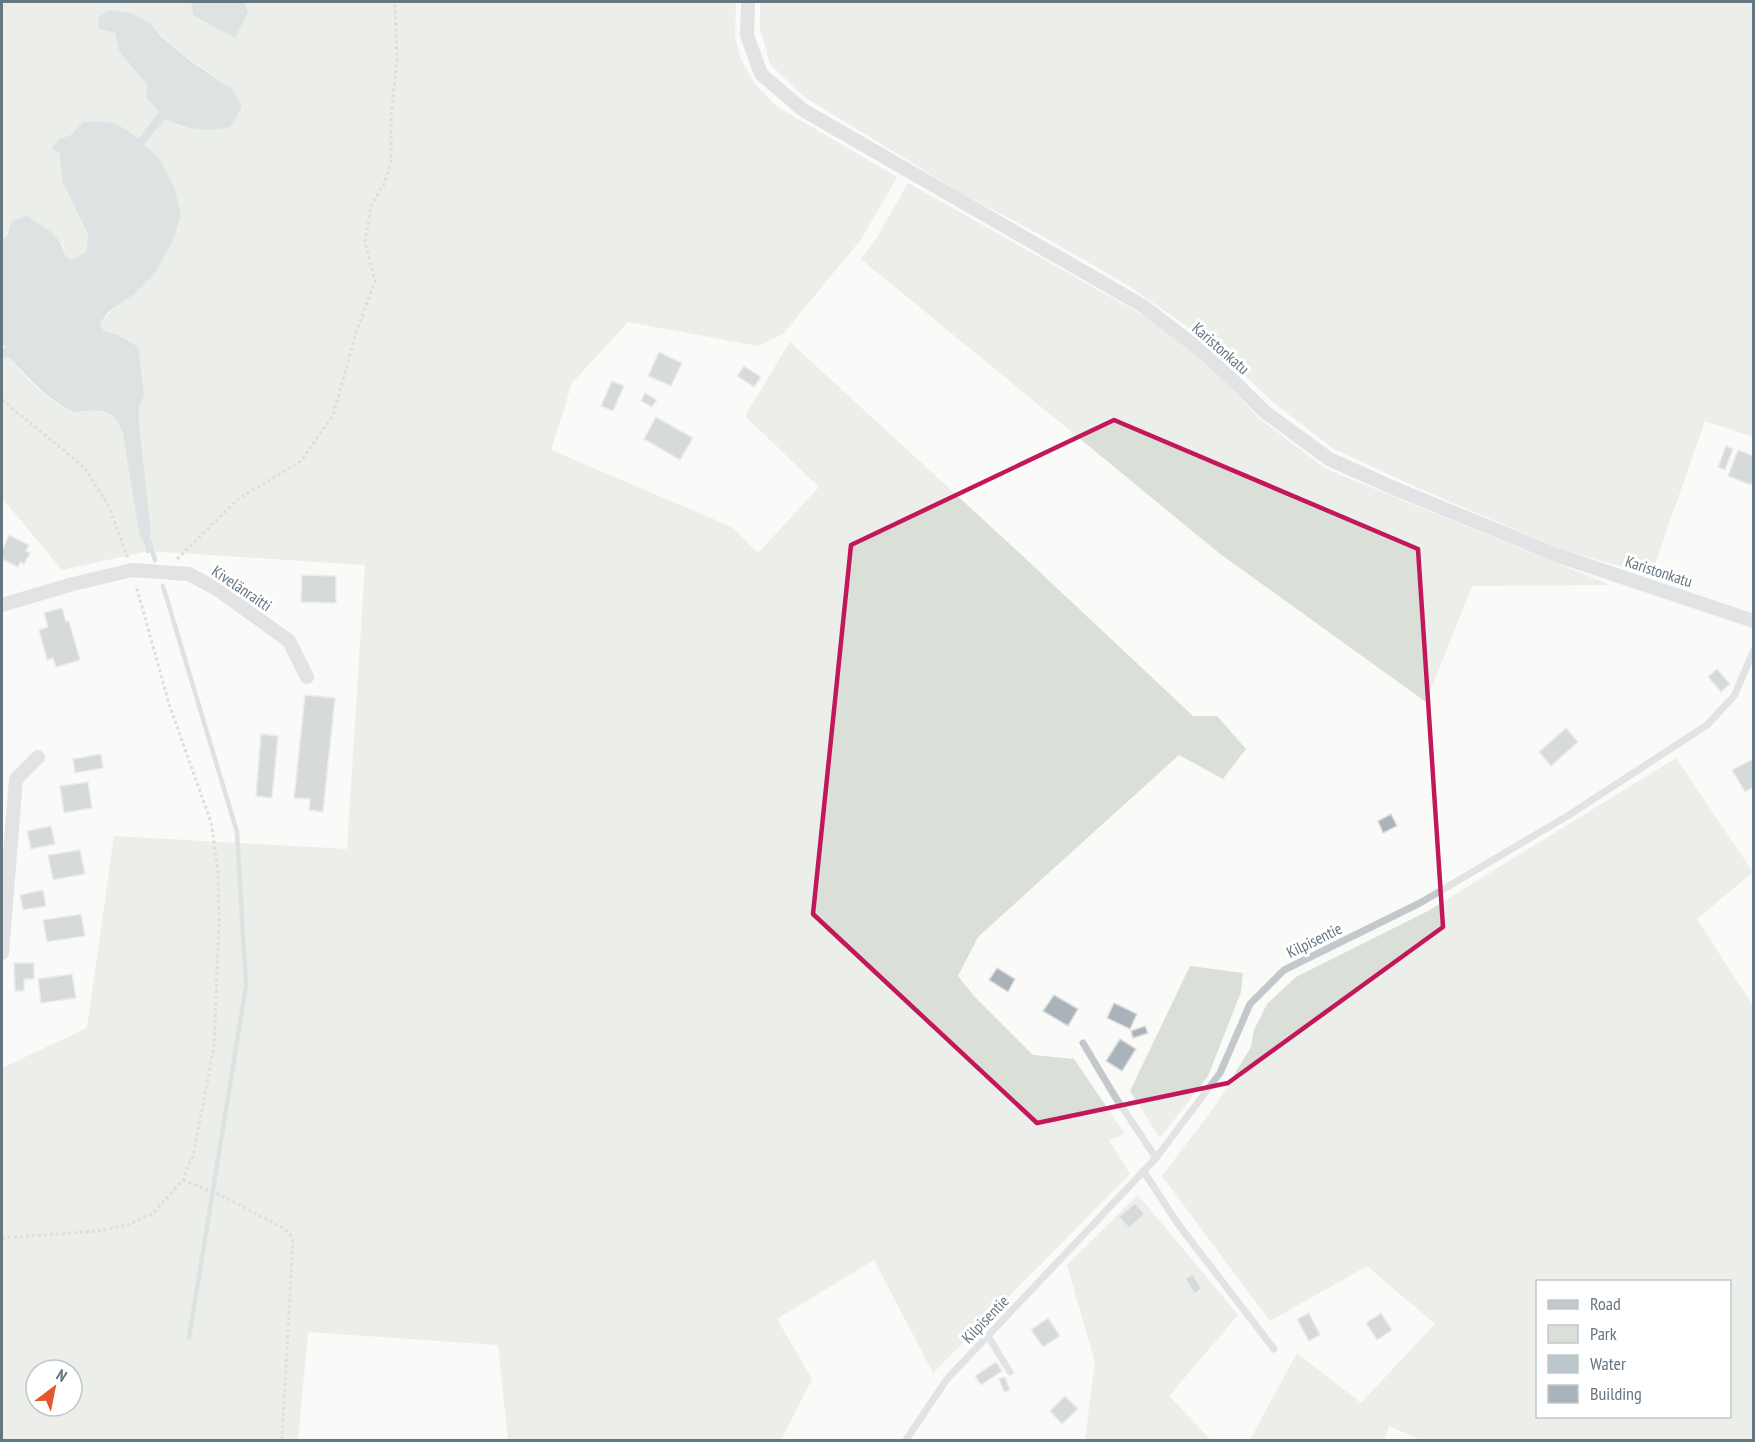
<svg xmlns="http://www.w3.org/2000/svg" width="1755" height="1442" font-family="'PT Sans Narrow',sans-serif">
<rect width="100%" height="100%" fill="#fafaf8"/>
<!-- green -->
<g fill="#dadfd7" fill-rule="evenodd">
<path d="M2,2H191L193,15L248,12L244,2H736L735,36L741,60L755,84L776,106L897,177L862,238L783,334L758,346L628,322L572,383L551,450L732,527L758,553L819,487L745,416L790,342L1013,547L1193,716H1217L1246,749L1223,779L1179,755L978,937L958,976L973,995L1033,1055L1074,1059L1125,1134L1109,1140L1130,1174L933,1373L874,1260L777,1319L812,1379L781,1440H508L498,1345L308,1332L298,1440H2V1068L87,1028L114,836L347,849L365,565L148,551L62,570L2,498V343C5,348 7,354 11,359C26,379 47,400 70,411C75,413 79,412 84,411C106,410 115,413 123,434L139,534L148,550L151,531L139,424V407L144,396L118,335L104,331L100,324L175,236L181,214L175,189L144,145L165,118L181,127L233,90C204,68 174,51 150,23L115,33L119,51L148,86L160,112L137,138L71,135L59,139L52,149L59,152L63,183L88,236L86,252L72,260L65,255L63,244L11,221L6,237L2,240ZM36,1370H72V1406H36Z"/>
<path d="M760,2H1753V437L1705,421L1651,575L1563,550L1418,488L1334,449L1275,404L1211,343L1129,286L1048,239L963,194L803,96L770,64L760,28Z"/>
<path d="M908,183L1148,318L1205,362L1260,419L1326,469L1610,585L1472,586L1426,702L1219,553L861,259L876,239Z"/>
<path d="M1676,758L1753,872L1697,919L1753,1006V1440H1422L1389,1426L1384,1440H1250L1297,1353L1361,1403L1435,1324L1367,1266L1270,1321L1162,1176L1215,1106L1251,1047L1254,1030L1267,1004L1296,977L1428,911ZM1538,1282H1730V1416H1538Z"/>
<path d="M1190,966L1243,973L1241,992L1208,1076L1160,1138L1130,1091Z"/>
<path d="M1138,1195L1238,1315L1169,1396L1211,1440H1085L1095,1362L1067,1265Z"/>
</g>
<!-- water -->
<g fill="#bbc7cb">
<path d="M191,2H244L248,12L235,38L193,15Z"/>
<path d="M109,10L131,13L150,23L162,37L188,59L233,90L242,107L230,127C205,132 187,130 165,119L144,145L159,158L175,189L181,214L175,236L155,273L134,294L108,312L100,324L104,331L118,335L138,347L144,396L139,407V424L151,531L148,551L139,534L123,434C115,412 106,409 83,411C78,412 74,413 69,410C45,397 28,378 9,357H2V349L6,348L2,343V240L7,236L11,221L27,216C44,227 60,234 65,255L72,260L86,252L88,235L63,183L59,152L51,149L59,139L71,135L83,122C111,121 115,121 138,138L159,112L146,97L148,86L119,51L115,33L98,28L99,17Z"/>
</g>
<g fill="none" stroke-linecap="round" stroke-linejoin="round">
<!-- stream -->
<g stroke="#bbc7cb" stroke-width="4.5">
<path d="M148,551L149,541L155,560"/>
<path d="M163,586L237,832L246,986L189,1338"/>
</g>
</g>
<!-- building -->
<g fill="#aab3b9" stroke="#dcdcda" stroke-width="1.5">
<path d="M659,352L682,363L671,386L648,376Z"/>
<path d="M744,366L761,377L754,387L737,376Z"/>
<path d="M612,381L624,386L613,411L601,406Z"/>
<path d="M645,393L657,400L652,407L641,401Z"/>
<path d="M656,417L693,438L680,460L644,439Z"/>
<path d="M1726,446L1733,449L1725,470L1718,467Z"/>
<path d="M1738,450L1754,456V479L1751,485L1728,476Z"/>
<path d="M9,535L29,545L26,551L30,553L24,564L20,562L18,567L2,559V550Z"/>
<path d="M302,575L336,576V603L301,602Z"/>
<path d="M62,608L66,622L69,621L80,660L56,667L53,658L47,660L39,630L48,627L44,613Z"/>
<path d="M1717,669L1730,684L1721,692L1708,677Z"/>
<path d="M305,695L335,698L323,812L309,810L310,799L294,798Z"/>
<path d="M1566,728L1578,742L1551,766L1539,752Z"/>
<path d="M261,734L278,736L272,798L256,796Z"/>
<path d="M101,754L103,768L75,773L73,759Z"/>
<path d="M1753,759L1754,787L1745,792L1732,770Z"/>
<path d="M88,782L92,808L64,813L60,786Z"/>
<path d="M1391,814L1397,826L1383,833L1378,821Z"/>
<path d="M51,826L55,844L31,849L27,831Z"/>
<path d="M80,850L85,874L53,880L48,855Z"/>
<path d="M43,890L46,906L23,910L20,895Z"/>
<path d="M81,914L85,936L47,942L43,920Z"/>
<path d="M14,963H34V979H24V991H15Z"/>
<path d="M997,968L1015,979L1008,992L989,980Z"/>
<path d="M72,974L76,998L41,1003L38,979Z"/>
<path d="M1054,995L1078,1009L1068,1026L1043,1011Z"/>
<path d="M1114,1003L1137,1014L1130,1029L1107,1018Z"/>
<path d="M1145,1026L1148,1033L1133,1038L1131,1031Z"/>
<path d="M1120,1039L1136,1049L1122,1071L1106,1061Z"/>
<path d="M1135,1203L1145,1214L1129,1228L1119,1217Z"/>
<path d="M1193,1274L1202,1289L1194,1294L1185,1278Z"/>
<path d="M1309,1313L1320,1335L1309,1341L1297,1319Z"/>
<path d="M1381,1313L1392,1330L1377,1340L1366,1323Z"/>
<path d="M1048,1318L1060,1336L1043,1347L1031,1330Z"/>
<path d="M996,1362L1002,1371L981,1385L975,1376Z"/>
<path d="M1005,1377L1010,1390L1004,1392L999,1379Z"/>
<path d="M1065,1396L1078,1409L1062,1424L1050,1411Z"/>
</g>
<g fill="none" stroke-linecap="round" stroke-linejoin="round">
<!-- path -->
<g stroke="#bbbfc2" stroke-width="3" stroke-dasharray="3 3" stroke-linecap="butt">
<path d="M2,400L84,467L108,505L128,558"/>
<path d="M177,559L238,499L301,461L333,415L357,330L375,281L365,242L371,206L384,184L391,162V115L397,62L395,2"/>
<path d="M183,1180L218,1194L282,1227L290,1234L293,1242L282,1440"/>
<path d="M2,1238L98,1231L127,1225L152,1214L183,1180L194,1152L214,1046L219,920L218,870L211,822L169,704L136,585"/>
</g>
<!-- lane -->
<g stroke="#c3c8cc" stroke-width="7">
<path d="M1083,1043L1114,1095L1156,1158"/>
<path d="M1144,1172L1178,1224L1274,1349"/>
<path d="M988,1336L1010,1372"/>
<path d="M906,1440L947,1379L1156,1158L1220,1073L1250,1004L1284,970L1420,903L1569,815L1707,725L1734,696L1754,650"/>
</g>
<!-- street -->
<g stroke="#c3c8cc" stroke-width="14">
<path d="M748,2L747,35L761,74L803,110L1143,306L1207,355L1265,412L1329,459L1396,489L1559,556L1754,621"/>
<path d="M2,605L73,584L132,570L189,574L217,589L289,641L307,677"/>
<path d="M2,953L16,779L38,757"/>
</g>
</g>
<!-- marked area -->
<path d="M0 0H1755V1442H0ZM1114,420L1418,549L1443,927L1228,1083L1037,1123L813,914L851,545Z" fill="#fafaf8" fill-opacity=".55" fill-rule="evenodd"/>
<path fill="none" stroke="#c2185b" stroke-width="4.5" stroke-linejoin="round" d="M1114,420L1418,549L1443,927L1228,1083L1037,1123L813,914L851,545Z"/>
<g text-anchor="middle" stroke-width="6" stroke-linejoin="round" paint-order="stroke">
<!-- street labels -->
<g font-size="16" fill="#657683" stroke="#fff">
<text transform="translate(1221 348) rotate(41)" y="6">Karistonkatu</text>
<text transform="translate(1659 571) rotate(18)" y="6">Karistonkatu</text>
<text transform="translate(242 588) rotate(34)" y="6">Kivelänraitti</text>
<text transform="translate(1314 940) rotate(-26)" y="6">Kilpisentie</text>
<text transform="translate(985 1319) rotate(-46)" y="6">Kilpisentie</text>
</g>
</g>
<!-- border -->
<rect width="1755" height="1442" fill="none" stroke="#657683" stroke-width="6"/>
<!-- legend -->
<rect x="1536" y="1280" width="195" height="138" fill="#ffffff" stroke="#c1c8cd" stroke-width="1.5"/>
<rect x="1548" y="1300" width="30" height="9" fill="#c3c8cc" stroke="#c1c8cd" stroke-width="1.5"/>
<text x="1590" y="1310" font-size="18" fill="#657683">Road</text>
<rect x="1548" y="1325" width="30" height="18" fill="#dadfd7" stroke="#c1c8cd" stroke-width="1.5"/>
<text x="1590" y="1340" font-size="18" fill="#657683">Park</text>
<rect x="1548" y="1355" width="30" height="18" fill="#bbc7cb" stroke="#c1c8cd" stroke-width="1.5"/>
<text x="1590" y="1370" font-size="18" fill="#657683">Water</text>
<rect x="1548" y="1385" width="30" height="18" fill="#aab3b9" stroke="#c1c8cd" stroke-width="1.5"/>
<text x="1590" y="1400" font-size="18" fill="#657683">Building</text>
<!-- north arrow -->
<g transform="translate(54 1388) rotate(32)"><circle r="28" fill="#ffffff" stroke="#c1c8cd" stroke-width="1.5"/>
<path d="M0-4.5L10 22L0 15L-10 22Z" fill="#e4572e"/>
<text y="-9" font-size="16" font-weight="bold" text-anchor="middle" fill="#657683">N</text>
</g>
</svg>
